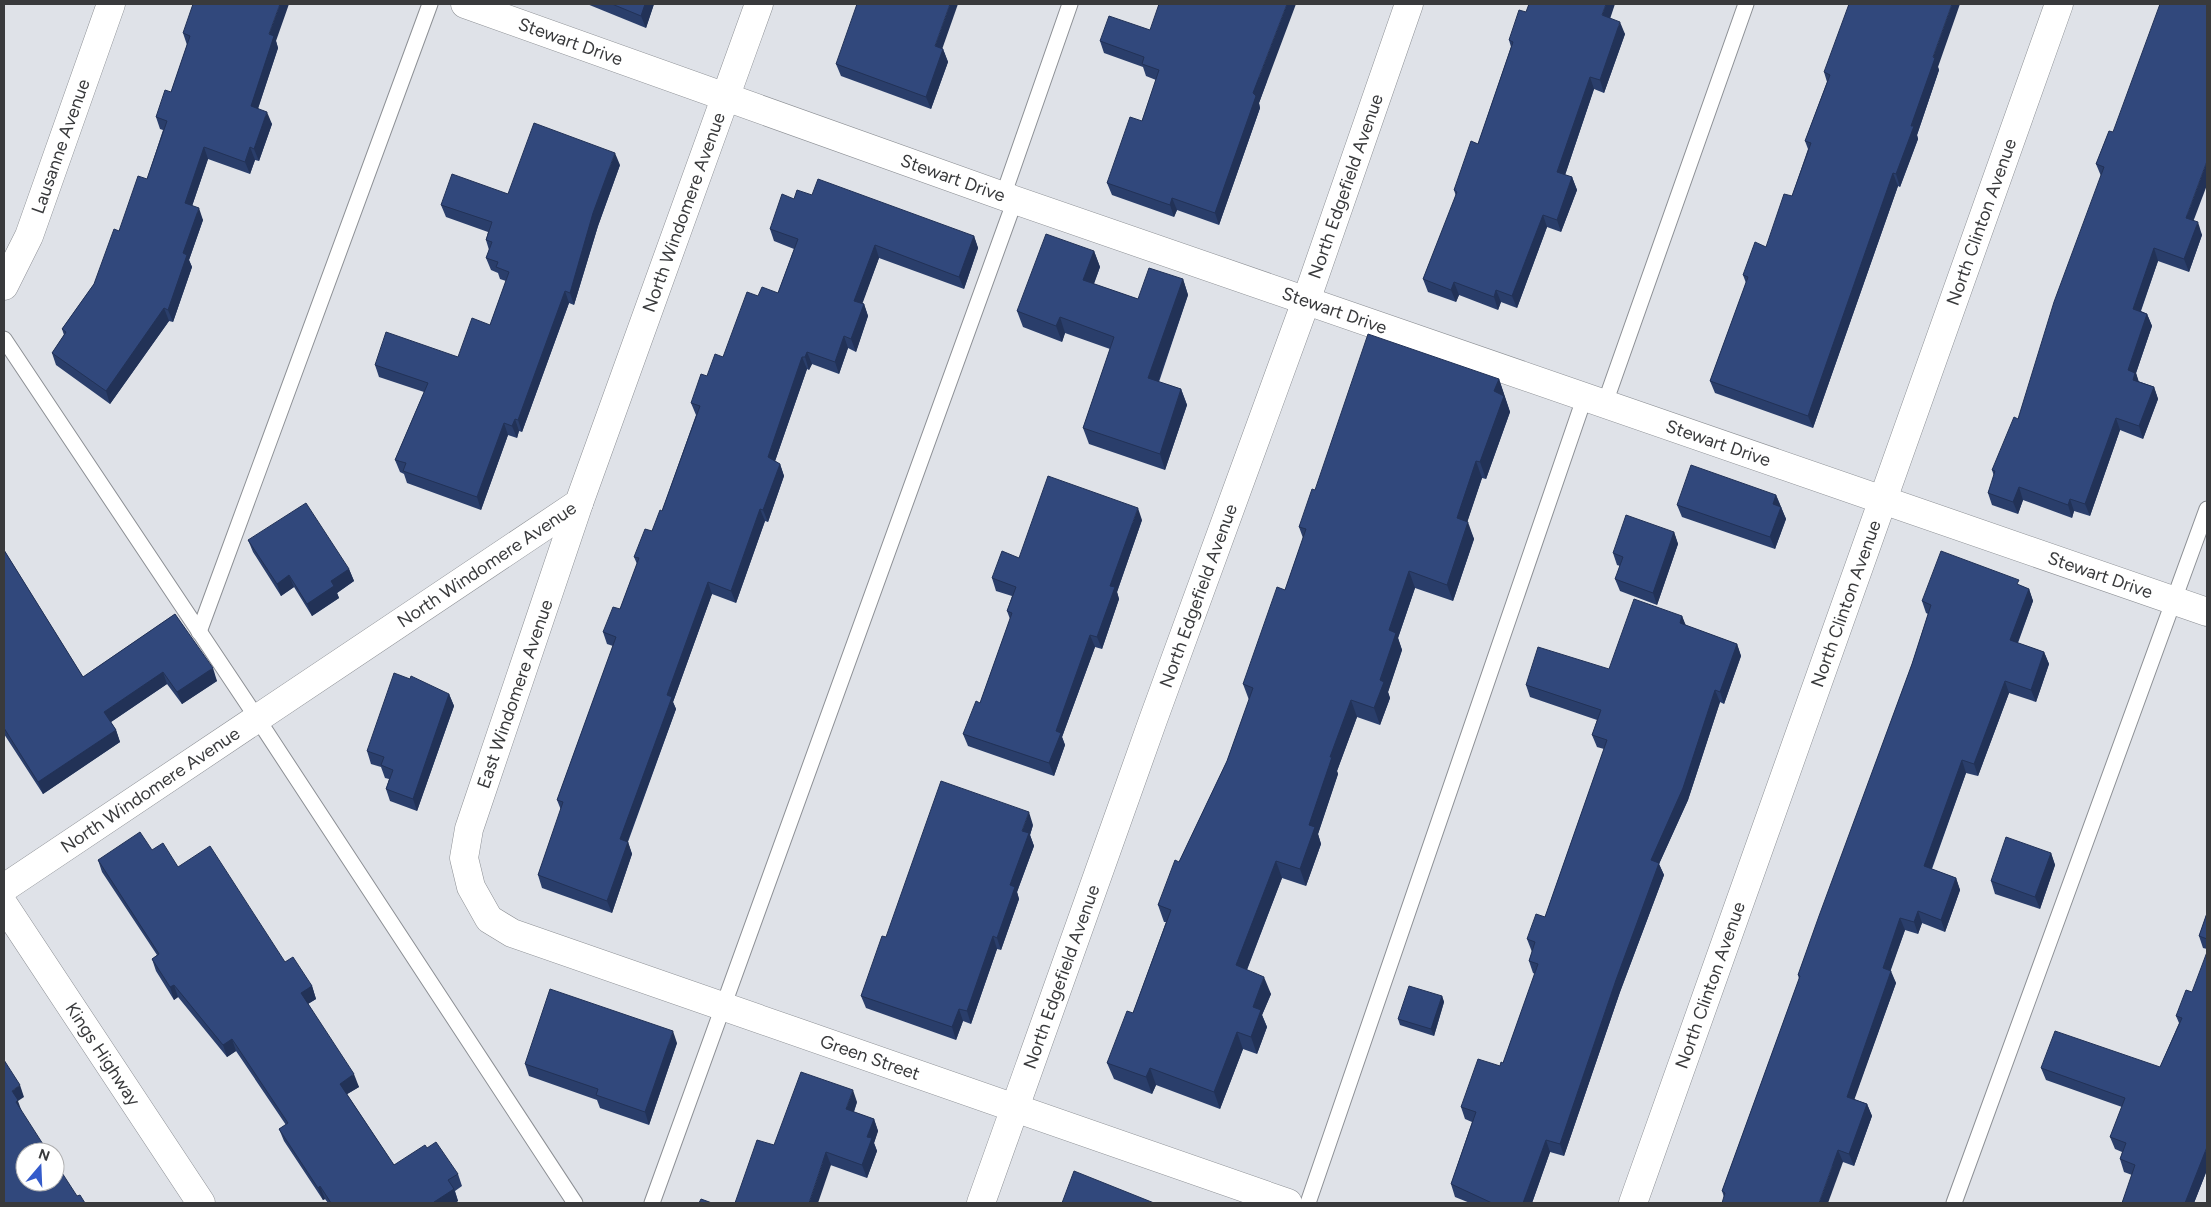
<svg xmlns="http://www.w3.org/2000/svg" width="2211" height="1207" font-family="Figtree,sans-serif">
<rect width="100%" height="100%" fill="#dfe2e8"/>
<g fill="none" stroke-linecap="round" stroke-linejoin="round">
<defs>
<g id="lane">
<path d="M1003,196L1070,4"/>
<path d="M4,339L257,718L575,1203"/>
<path d="M1605,403L1746,4"/>
<path d="M199,632L430,4"/>
<path d="M652,1203L1015,200"/>
<path d="M1308,1203L1585,396"/>
<path d="M1954,1203L2207,509"/>
</g>
<g id="street">
<path id="s1" d="M465,4L1003,196L2207,612"/>
<path id="s2" d="M4,286L29,236L111,4"/>
<path id="s3" d="M579,503L469,829L464,858L471,887L489,919L512,933L1288,1203"/>
<path id="s4" d="M4,888L579,503L759,4"/>
<path id="s5" d="M4,905L201,1203"/>
<path id="s6" d="M981,1203L1153,720L1306,301L1409,4"/>
<path id="s7" d="M1633,1203L2059,4"/>
</g>
</defs>
<!-- lane casing -->
<use href="#lane" stroke="#8d9095" stroke-width="17"/>
<!-- street casing -->
<use href="#street" stroke="#8d9095" stroke-width="29"/>
<!-- lane -->
<use href="#lane" stroke="#fff" stroke-width="15"/>
<!-- street -->
<use href="#street" stroke="#fff" stroke-width="28"/>
</g>
<!-- wall -->
<g fill="#2a3e6b">
<path d="M587,4H654L646,28Z"/>
<path d="M1526,12L1610,18L1625,34L1604,93L1594,89L1565,175L1572,177L1577,190L1561,232L1547,227L1517,308L1501,302L1498,310L1459,295L1456,302L1428,292L1423,279L1456,196L1454,190L1478,144L1511,47L1509,40Z"/>
<path d="M1150,30L1267,81L1259,103L1260,108L1219,225L1177,210L1174,217L1112,195L1107,183L1142,121L1156,80L1146,76L1143,67L1104,53L1100,41Z"/>
<path d="M183,33L276,41L278,48L258,108L272,124L259,161L255,160L250,174L208,159L192,206L203,220L189,260L192,267L173,322L169,321L110,404L56,365L52,353L64,335L62,329L94,284L119,231L147,179L163,130L160,129L156,117L171,92L187,45Z"/>
<path d="M942,49H943L948,62L931,109L841,76L836,64Z"/>
<path d="M1938,67L1939,70L1917,135L1918,139L1900,187L1898,186L1813,428L1715,393L1710,381L1746,283L1743,275L1766,247L1792,196L1808,149L1805,141L1827,82L1824,72Z"/>
<path d="M2109,131L2194,221L2202,235L2189,272L2158,261L2141,311L2147,314L2152,326L2136,373L2138,381L2154,387L2158,399L2143,439L2120,430L2090,516L2074,511L2072,518L2023,500L2018,514L1992,505L1988,493L1994,476L1992,470L2018,419L2101,176L2096,164Z"/>
<path d="M620,165L598,226L574,305L569,303L522,432L519,431L517,438L508,435L481,510L407,483L404,474L400,472L395,460L424,392L379,377L375,365L458,357L490,325L506,281L500,279L498,273L491,270L486,258L489,250L486,240L488,232L446,217L441,205L508,194Z"/>
<path d="M812,195L974,236L978,248L964,289L879,258L862,303L864,304L868,316L856,352L848,348L839,374L812,364L809,370L807,369L775,461L780,464L784,476L768,522L765,521L736,603L712,594L673,702L676,709L628,842L632,854L612,913L542,888L538,875L561,810L557,800L613,646L607,644L603,632L620,609L637,564L634,557L652,531L662,511L696,415L691,403L707,376L723,357L758,296L778,293L794,249L774,241L770,229L794,199Z"/>
<path d="M1094,251L1100,267L1094,284L1138,299L1183,279L1188,295L1159,382L1181,389L1187,405L1165,470L1089,444L1083,428L1110,349L1065,333L1062,342L1023,327L1017,311Z"/>
<path d="M1499,379L1510,412L1486,479L1482,478L1467,522L1474,539L1453,601L1415,588L1398,638L1402,650L1388,692L1390,698L1380,725L1357,717L1337,771L1338,774L1318,834L1321,844L1306,886L1282,878L1247,970L1271,994L1262,1015L1267,1027L1257,1054L1243,1049L1220,1109L1156,1085L1152,1094L1114,1079L1107,1063L1133,1013L1166,922H1164L1158,905L1179,862L1227,761L1249,700L1243,684L1285,590L1303,538L1299,527L1315,490Z"/>
<path d="M1776,495L1786,519L1775,549L1682,517L1677,505Z"/>
<path d="M1142,520L1117,592L1119,599L1102,649L1095,647L1062,737L1065,745L1054,776L968,746L963,734L980,703L1010,619L1007,611L1012,596L996,591L992,578L1019,558Z"/>
<path d="M1674,532L1678,544L1657,605L1620,591L1615,579L1620,566L1617,565L1613,553Z"/>
<path d="M248,540L349,569L354,581L337,593L339,598L312,616L294,587L281,596L253,552Z"/>
<path d="M4,550L83,677L175,614L217,681L182,704L167,684L111,722L116,730L120,742L43,794L4,734Z"/>
<path d="M2022,586L2029,589L2033,601L2018,643L2044,652L2049,664L2036,702L2009,693L1978,776L1966,773L1932,869L1956,878L1960,890L1945,932L1922,923L1918,934L1905,930L1890,971L1896,983L1854,1099L1867,1104L1872,1116L1854,1166L1843,1162L1724,1197L1722,1191L1799,979L1798,975L1912,664L1928,614L1926,613L1922,601Z"/>
<path d="M1682,616L1685,625L1737,644L1741,656L1724,704L1720,702L1688,800L1659,864L1664,875L1620,992L1564,1156L1550,1152L1532,1203H1470L1455,1197L1451,1184L1472,1122L1465,1119L1461,1107L1503,1063L1535,974L1533,973L1529,961L1532,952L1527,939L1545,917L1604,749L1597,747L1592,735L1597,720L1530,697L1526,685L1609,669Z"/>
<path d="M449,694L454,706L417,811L390,801L386,789L389,779L385,778L381,767L371,764L367,751Z"/>
<path d="M1033,825L1030,835L1034,846L1017,892L1019,899L1001,950L997,949L971,1024L963,1021L956,1040L866,1008L861,996L886,937Z"/>
<path d="M152,850L178,867L312,986L316,999L308,1004L359,1087L347,1094L394,1165L427,1148L458,1174L462,1186L455,1191L458,1201L455,1203H328L325,1199L323,1200L284,1141L279,1129L286,1125L236,1051L227,1057L178,997L174,1000L156,971L152,959L157,955L102,872L98,860Z"/>
<path d="M2051,853L2055,865L2040,909L1995,894L1991,881Z"/>
<path d="M2207,913V949L2203,948L2199,936Z"/>
<path d="M2192,992L2207,1170L2194,1203H2122L2132,1175L2124,1172L2120,1159L2122,1152L2115,1149L2110,1137L2122,1107L2046,1080L2041,1068L2160,1067L2179,1023L2176,1016Z"/>
<path d="M1442,996L1444,1002L1434,1036L1400,1025L1398,1019Z"/>
<path d="M677,1043L649,1125L600,1108L597,1100L529,1076L525,1064Z"/>
<path d="M857,1102L854,1112L874,1119L878,1131L874,1143L877,1151L867,1178L774,1145Z"/>
</g>
<!-- shaded-wall -->
<g fill="#223257">
<path d="M280,4H289L276,41L278,48L255,118L251,106L269,34Z"/>
<path d="M645,4H654L646,28L641,16Z"/>
<path d="M950,4H958L939,58L935,46Z"/>
<path d="M1287,4H1296L1259,103L1260,108L1219,225L1215,213L1253,93Z"/>
<path d="M1606,4H1615L1607,28L1602,15Z"/>
<path d="M1952,4H1960L1938,67L1939,70L1917,135L1918,139L1900,187L1896,174L1933,57Z"/>
<path d="M1620,22L1625,34L1604,93L1600,80Z"/>
<path d="M943,49L948,62L931,109L926,97Z"/>
<path d="M1590,77L1594,89L1562,184L1557,172Z"/>
<path d="M267,112L272,124L259,161L254,149Z"/>
<path d="M204,147L208,159L189,215L185,203Z"/>
<path d="M250,147L255,160L250,174L245,162Z"/>
<path d="M615,153L620,165L598,226L574,305L570,293L593,213Z"/>
<path d="M2207,161V185L2190,230L2186,218Z"/>
<path d="M1893,173L1898,186L1813,428L1808,416Z"/>
<path d="M1572,177L1577,190L1561,232L1557,220Z"/>
<path d="M1172,198L1177,210L1174,217L1170,205Z"/>
<path d="M199,208L203,220L189,260L192,267L173,322L168,310L183,253Z"/>
<path d="M1543,215L1547,227L1517,308L1512,296Z"/>
<path d="M2198,222L2202,235L2189,272L2184,259Z"/>
<path d="M974,236L978,248L964,289L959,277Z"/>
<path d="M875,245L879,258L859,313L854,301Z"/>
<path d="M2154,248L2158,261L2137,321L2133,309Z"/>
<path d="M1094,251L1100,267L1089,296L1083,280Z"/>
<path d="M1183,279L1188,295L1154,394L1148,378Z"/>
<path d="M1454,282L1459,295L1456,302L1451,290Z"/>
<path d="M1496,290L1501,302L1498,310L1494,297Z"/>
<path d="M565,291L569,303L522,432L518,420Z"/>
<path d="M864,304L868,316L856,352L851,339Z"/>
<path d="M164,308L169,321L110,404L106,391Z"/>
<path d="M2147,314L2152,326L2136,373L2140,385L2138,392L2128,370Z"/>
<path d="M1060,317L1065,333L1062,342L1056,326Z"/>
<path d="M844,336L848,348L839,374L835,362Z"/>
<path d="M807,352L812,364L809,370L805,357Z"/>
<path d="M802,357L807,369L772,470L768,457Z"/>
<path d="M1499,379L1510,412L1486,479L1480,462L1494,391Z"/>
<path d="M2154,387L2158,399L2143,439L2139,426Z"/>
<path d="M1181,389L1187,405L1165,470L1160,454Z"/>
<path d="M2116,418L2120,430L2090,516L2085,504Z"/>
<path d="M515,419L519,431L517,438L512,426Z"/>
<path d="M504,423L508,435L481,510L477,497Z"/>
<path d="M1476,461L1482,478L1463,535L1457,518Z"/>
<path d="M780,464L784,476L768,522L763,510Z"/>
<path d="M2019,487L2023,500L2018,514L2013,502Z"/>
<path d="M1776,495L1781,507L1773,504Z"/>
<path d="M2070,499L2074,511L2072,518L2068,505Z"/>
<path d="M1781,507L1786,519L1775,549L1770,537Z"/>
<path d="M1138,508L1142,520L1117,592L1119,599L1102,649L1097,637L1110,586Z"/>
<path d="M760,509L765,521L736,603L731,591Z"/>
<path d="M1468,522L1474,539L1453,601L1447,585Z"/>
<path d="M1674,532L1678,544L1657,605L1653,593Z"/>
<path d="M349,569L354,581L337,593L339,598L312,616L307,604L331,581Z"/>
<path d="M1409,571L1415,588L1398,638L1402,650L1388,692L1390,698L1380,725L1374,708L1380,680L1389,630Z"/>
<path d="M289,575L294,587L281,596L277,584Z"/>
<path d="M708,582L712,594L673,702L676,709L624,851L620,839L667,695Z"/>
<path d="M2029,589L2033,601L2014,652L2010,640Z"/>
<path d="M1682,616L1687,628L1680,623Z"/>
<path d="M1090,635L1095,647L1062,737L1065,745L1054,776L1049,763L1056,731Z"/>
<path d="M1737,644L1741,656L1724,704L1720,692Z"/>
<path d="M2044,652L2049,664L2036,702L2031,690Z"/>
<path d="M213,668L217,681L182,704L177,692Z"/>
<path d="M163,672L167,684L108,724L104,712Z"/>
<path d="M2005,681L2009,693L1978,776L1974,764Z"/>
<path d="M1715,690L1720,702L1688,800L1659,864L1664,875L1620,992L1564,1156L1560,1144L1616,980L1651,860Z"/>
<path d="M449,694L454,706L417,811L413,799Z"/>
<path d="M1351,700L1357,717L1337,771L1338,774L1318,834L1321,844L1306,886L1300,869L1309,825L1330,757Z"/>
<path d="M116,730L120,742L43,794L38,782Z"/>
<path d="M1962,760L1966,773L1928,878L1924,866Z"/>
<path d="M1029,812L1033,825L1030,835L1034,846L1017,892L1019,899L1001,950L997,938L1010,885L1022,831Z"/>
<path d="M628,842L632,854L612,913L607,901Z"/>
<path d="M2051,853L2055,865L2040,909L2035,897Z"/>
<path d="M1276,861L1282,878L1242,982L1236,965Z"/>
<path d="M1956,878L1960,890L1945,932L1941,920Z"/>
<path d="M1918,911L1922,923L1918,934L1914,922Z"/>
<path d="M1900,918L1905,930L1887,981L1883,968Z"/>
<path d="M993,936L997,949L971,1024L967,1011Z"/>
<path d="M1891,971L1896,983L1851,1109L1847,1097Z"/>
<path d="M1264,977L1271,994L1262,1015L1267,1027L1257,1054L1251,1037L1253,1007Z"/>
<path d="M174,985L178,997L174,1000L170,987Z"/>
<path d="M312,986L316,999L306,1005L301,993Z"/>
<path d="M1442,996L1444,1002L1434,1036L1431,1029Z"/>
<path d="M959,1009L963,1021L956,1040L952,1027Z"/>
<path d="M673,1031L677,1043L649,1125L645,1112Z"/>
<path d="M1237,1032L1243,1049L1220,1109L1214,1092Z"/>
<path d="M232,1039L236,1051L227,1057L223,1045Z"/>
<path d="M1150,1068L1156,1085L1152,1094L1146,1077Z"/>
<path d="M354,1074L359,1087L344,1096L340,1084Z"/>
<path d="M20,1085L24,1097L18,1101L22,1112L20,1114L12,1091Z"/>
<path d="M853,1090L857,1102L850,1122L846,1109Z"/>
<path d="M1867,1104L1872,1116L1854,1166L1849,1154Z"/>
<path d="M874,1119L878,1131L874,1143L877,1151L867,1178L862,1165L867,1137Z"/>
<path d="M1546,1140L1550,1152L1532,1203H1523Z"/>
<path d="M2207,1147V1170L2194,1203H2185Z"/>
<path d="M1838,1150L1843,1162L1828,1203H1819Z"/>
<path d="M826,1152L831,1165L818,1203H809Z"/>
<path d="M320,1186L325,1199L323,1200L318,1188Z"/>
<path d="M454,1189L458,1201L455,1203H435L434,1202Z"/>
</g>
<!-- building -->
<g fill="#31487c" stroke="#223257">
<path d="M193,4H280L269,34L274,36L251,106L267,112L254,149L250,147L245,162L204,147L185,203L199,208L183,253L187,255L168,310L164,308L106,391L52,353L66,332L62,329L94,284L114,229L119,231L138,176L147,179L167,121L156,117L165,90L171,92L190,36L183,33Z"/>
<path d="M612,4H645L641,16Z"/>
<path d="M857,4H950L935,46L943,49L926,97L836,64Z"/>
<path d="M1159,4H1287L1253,93L1256,96L1215,213L1172,198L1170,205L1107,183L1130,117L1142,121L1159,70L1142,64L1144,57L1100,41L1109,16L1150,30Z"/>
<path d="M1529,4H1606L1602,15L1620,22L1600,80L1590,77L1557,172L1572,177L1557,220L1543,215L1512,296L1496,290L1494,297L1454,282L1451,290L1423,279L1457,192L1454,190L1471,141L1478,144L1513,42L1509,40L1519,10L1526,12Z"/>
<path d="M1849,4H1952L1933,57L1935,58L1911,126H1914L1896,174L1893,173L1808,416L1710,381L1748,277L1743,275L1755,242L1766,247L1784,194L1792,196L1811,143L1805,141L1830,75L1824,72Z"/>
<path d="M2160,4H2207V161L2186,218L2198,222L2184,259L2154,248L2133,309L2147,314L2128,370L2135,373L2133,380L2154,387L2139,426L2116,418L2085,504L2070,499L2068,505L2019,487L2013,502L1988,493L1995,471L1992,470L2014,417L2018,419L2054,302L2104,167L2096,164L2109,131L2113,132Z"/>
<path d="M534,123L615,153L593,213L570,293L565,291L518,420L515,419L512,426L504,423L477,497L403,471L406,463L395,460L428,383L375,365L386,332L458,357L472,318L490,325L509,272L496,267L498,262L486,258L492,242L486,240L492,222L441,205L452,174L508,194Z"/>
<path d="M818,179L974,236L959,277L875,245L854,301L864,304L851,339L844,336L835,362L807,352L805,357H802L768,457L780,464L763,510L760,509L731,591L708,582L667,695L672,697L620,839L628,842L607,901L538,875L563,802L557,800L616,637L603,632L613,607L620,609L639,558L634,557L645,529L652,531L660,510L662,511L700,406L691,403L701,374L707,376L715,354L723,357L747,292L758,296L762,287L778,293L798,239L770,229L782,194L794,199L797,190L812,195Z"/>
<path d="M1046,234L1094,251L1083,280L1138,299L1149,268L1183,279L1148,378L1181,389L1160,454L1083,428L1114,337L1060,317L1056,326L1017,311Z"/>
<path d="M1368,334L1499,379L1494,391L1504,396L1480,462L1476,461L1457,518L1468,522L1447,585L1409,571L1389,630L1396,633L1380,680L1384,682L1374,708L1351,700L1330,757H1332L1309,825L1315,827L1300,869L1276,861L1236,965L1264,977L1253,1007L1261,1010L1251,1037L1237,1032L1214,1092L1150,1068L1146,1077L1107,1063L1127,1011L1133,1013L1171,910L1158,905L1175,860L1179,862L1227,761L1253,688L1243,684L1277,587L1285,590L1306,529L1299,527L1312,489L1315,490Z"/>
<path d="M1691,465L1776,495L1773,504L1781,507L1770,537L1677,505Z"/>
<path d="M1048,476L1138,508L1110,586L1115,587L1097,637L1090,635L1056,731L1061,733L1049,763L963,734L976,701L980,703L1012,613L1007,611L1016,587L992,578L1002,551L1019,558Z"/>
<path d="M306,503L349,569L331,581L334,586L307,604L289,575L277,584L248,540Z"/>
<path d="M1626,515L1674,532L1653,593L1615,579L1623,557L1613,553Z"/>
<path d="M4,550L83,677L175,614L213,668L177,692L163,672L104,712L116,730L38,782L4,728Z"/>
<path d="M1941,551L2019,580L2017,584L2029,589L2010,640L2044,652L2031,690L2005,681L1974,764L1962,760L1924,866L1956,878L1941,920L1918,911L1914,922L1900,918L1883,968L1891,971L1847,1097L1867,1104L1849,1154L1838,1150L1819,1203H1722L1725,1193L1722,1191L1800,976L1798,975L1819,916L1912,664L1931,605L1922,601Z"/>
<path d="M1634,599L1682,616L1680,623L1737,644L1720,692L1715,690L1683,788L1651,860L1659,863L1616,980L1560,1144L1546,1140L1523,1203H1492L1451,1184L1476,1112L1461,1107L1478,1059L1500,1066L1501,1062L1503,1063L1538,964L1529,961L1535,942L1527,939L1536,914L1545,917L1607,740L1592,735L1601,710L1526,685L1538,647L1609,669Z"/>
<path d="M394,673L410,679L411,676L449,694L413,799L386,789L393,770L381,765L384,757L367,751Z"/>
<path d="M941,781L1029,812L1022,831L1029,833L1010,885L1015,887L997,938L993,936L967,1011L959,1009L952,1027L861,996L882,936L886,937Z"/>
<path d="M140,832L152,850L163,843L178,867L210,846L285,962L293,957L312,986L301,993L354,1074L340,1084L394,1165L425,1145L427,1148L436,1142L458,1174L448,1180L454,1189L434,1202L435,1203H331L320,1186L318,1188L279,1129L288,1123L232,1039L223,1045L174,985L170,987L152,959L159,954L98,860Z"/>
<path d="M2006,837L2051,853L2035,897L1991,881Z"/>
<path d="M2207,913V939L2199,936Z"/>
<path d="M2207,952V1147L2185,1203H2122L2135,1165L2120,1159L2126,1143L2110,1137L2125,1098L2041,1068L2055,1031L2160,1067L2182,1018L2176,1016L2186,990L2192,992Z"/>
<path d="M1409,986L1442,996L1431,1029L1398,1019Z"/>
<path d="M550,989L673,1031L645,1112L596,1095L598,1089L525,1064Z"/>
<path d="M4,1060L20,1085L12,1091L18,1100L16,1102L48,1152H25V1182H55V1162L77,1196L80,1195L85,1203H4Z"/>
<path d="M801,1072L853,1090L846,1109L874,1119L867,1137L872,1138L862,1165L826,1152L809,1203H735L757,1140L774,1145Z"/>
<path d="M1074,1171L1154,1203H1062Z"/>
<path d="M701,1199L712,1203H699Z"/>
</g>
<g text-anchor="middle" stroke-width="5" stroke-linejoin="round" paint-order="stroke">
<!-- street labels -->
<g font-size="18" fill="#393a3c" stroke="#fff">
<text dy="6" stroke="none"><textPath href="#s1" startOffset="112">Stewart Drive</textPath></text>
<text dy="6" stroke="none"><textPath href="#s2" startOffset="151">Lausanne Avenue</textPath></text>
<text dy="6" stroke="none"><textPath href="#s1" startOffset="518">Stewart Drive</textPath></text>
<text dy="6" stroke="none"><textPath href="#s6" startOffset="1080">North Edgefield Avenue</textPath></text>
<text dy="6" stroke="none"><textPath href="#s4" startOffset="1001">North Windomere Avenue</textPath></text>
<text dy="6" stroke="none"><textPath href="#s7" startOffset="1041">North Clinton Avenue</textPath></text>
<text dy="6" stroke="none"><textPath href="#s1" startOffset="922">Stewart Drive</textPath></text>
<text dy="6" stroke="none"><textPath href="#s1" startOffset="1328">Stewart Drive</textPath></text>
<text dy="6" stroke="none"><textPath href="#s4" startOffset="581">North Windomere Avenue</textPath></text>
<text dy="6" stroke="none"><textPath href="#s1" startOffset="1732">Stewart Drive</textPath></text>
<text dy="6" stroke="none"><textPath href="#s6" startOffset="645">North Edgefield Avenue</textPath></text>
<text dy="6" stroke="none"><textPath href="#s7" startOffset="636">North Clinton Avenue</textPath></text>
<text transform="translate(515 694) rotate(-71)" y="6">East Windomere Avenue</text>
<text dy="6" stroke="none"><textPath href="#s4" startOffset="176">North Windomere Avenue</textPath></text>
<text dy="6" stroke="none"><textPath href="#s6" startOffset="240">North Edgefield Avenue</textPath></text>
<text dy="6" stroke="none"><textPath href="#s7" startOffset="231">North Clinton Avenue</textPath></text>
<text dy="6" stroke="none"><textPath href="#s5" startOffset="179">Kings Highway</textPath></text>
<text dy="6" stroke="none"><textPath href="#s3" startOffset="846">Green Street</textPath></text>
</g>
</g>
<!-- border -->
<rect width="2211" height="1207" fill="none" stroke="#393a3c" stroke-width="10"/>
<!-- north arrow -->
<g transform="translate(40 1167) rotate(19)"><circle r="24" fill="#ffffff" stroke="#b0b0b1"/>
<path d="M0-4L9 19L0 12L-9 19Z" fill="#345bcb"/>
<text y="-8" font-size="14" font-weight="bold" text-anchor="middle" fill="#393a3c">N</text>
</g>
</svg>
